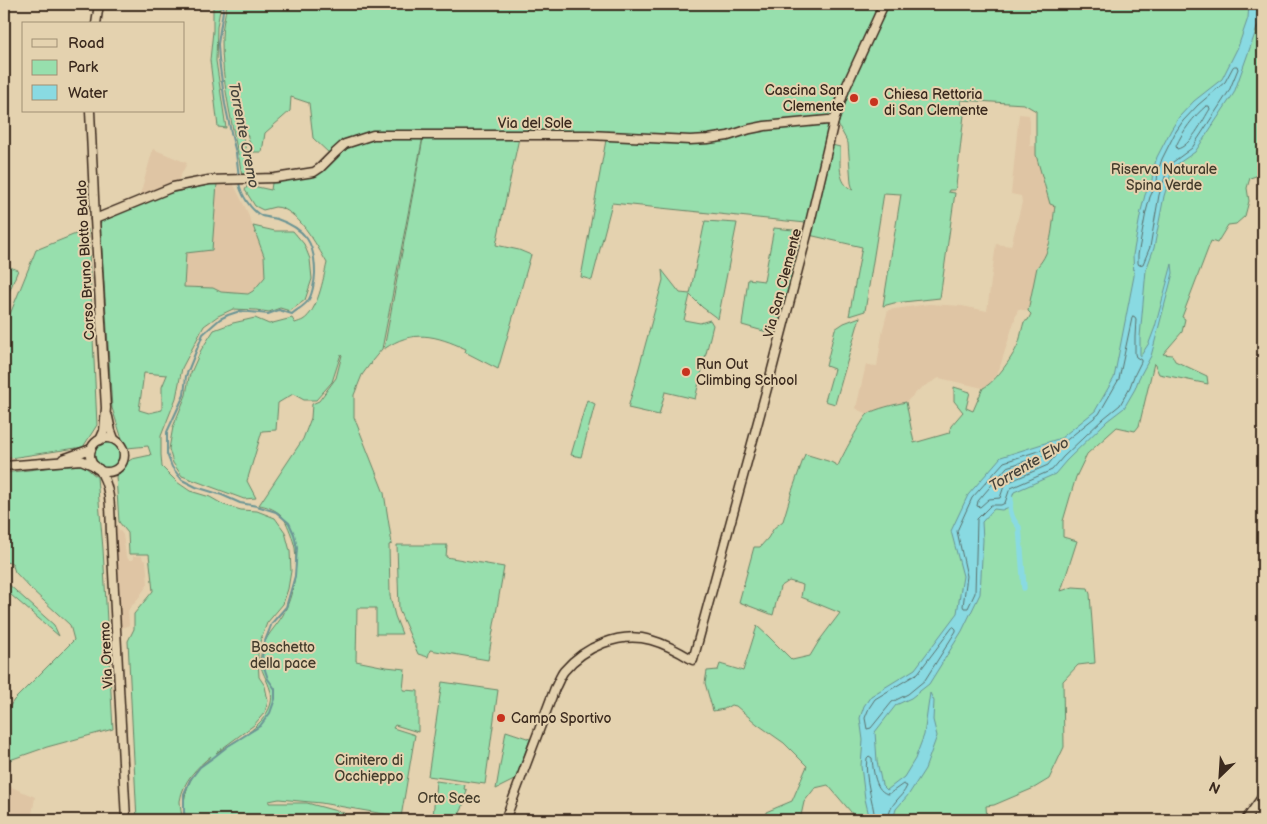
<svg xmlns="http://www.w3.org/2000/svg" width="1267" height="824" font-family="'Balsamiq Sans',sans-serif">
<rect width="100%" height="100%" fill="#e4d2af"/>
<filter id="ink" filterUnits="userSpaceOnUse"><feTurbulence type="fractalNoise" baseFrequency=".02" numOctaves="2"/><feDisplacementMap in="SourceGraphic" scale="10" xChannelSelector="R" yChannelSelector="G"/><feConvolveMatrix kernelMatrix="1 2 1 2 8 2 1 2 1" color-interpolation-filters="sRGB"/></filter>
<g filter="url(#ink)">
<!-- built -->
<g fill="#dfc5a4">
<path d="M1019,114L1029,115L1030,121V146H1040L1056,199L1051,245L1046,259L1037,268L1028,311L1018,309L999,370L988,386L983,388L939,378L921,388L906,402L894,404L868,414L860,411L856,408L866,365L877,366L883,329L888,310L929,304L962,306L987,311L996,244L1011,246L1022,202L1021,196L1011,194Z"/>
<path d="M153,149L187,163L177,183L165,186L140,195Z"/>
<path d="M217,183L234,185L246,209L264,256L265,277L253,291L249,294L221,292L212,288L183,287L186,253L214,211Z"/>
<path d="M116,525L123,535L126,556L129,560H133V556H142L143,560L146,561L148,584L135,603L131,606L128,611L129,625L120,629L114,527Z"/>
<path d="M4,784L35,797L31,820H4Z"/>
</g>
<!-- green -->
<g fill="#97dfad" stroke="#698466" fill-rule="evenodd">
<path d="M213,4H221L217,27L216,61L226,128L218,127L210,60L213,31Z"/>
<path d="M227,4H1263V217L1259,175L1250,178L1247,188L1249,201L1245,216L1236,224L1228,225L1217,243L1211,241L1182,317L1185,319L1182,332L1163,354L1172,355L1175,361L1207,376L1208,384L1159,374L1154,363L1139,426L1135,431L1117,427L1087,454L1076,477L1070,497L1063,521V537L1077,541L1061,591L1073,587L1088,588L1090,594L1095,663L1078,665L1063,681L1064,747L1049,779L1034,788L994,805L986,806L987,820H853L851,812L828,785L815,788L804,802L800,820H765L766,812L792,801L807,766L784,743L757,724L736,706L731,705L724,709L713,711L705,683L707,671L718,670L720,664L743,671L757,626L768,636L792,660L810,656L819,641L840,613L801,597L803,585L789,581L780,587L773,615L739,602L754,547H760L768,538L774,528L783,521L792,491L805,454L831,462L838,466C841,458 862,419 868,414C874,409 897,404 906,402L914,443L949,433L951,426L963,412L954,401V387L970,392L966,408L973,411L983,388C995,383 1015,354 1019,342C1021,335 1022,328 1024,322L1028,320L1031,314L1028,311L1037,267C1052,252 1052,226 1055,206L1050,204L1036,155V111L1024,104L961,100L960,106H965L956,186L955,190H949L948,192L955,193L940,298L894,303L883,306L901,194L884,193L865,311L849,316L862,247L809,235L832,145L840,147C841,162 836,183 853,190L851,183L848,143L834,117L802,119L758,124L711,137L424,131L382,349L372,361L371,365L370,364L362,375L354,395V417L384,493L392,544L389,545L390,596L395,616L402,634H376V608H357L356,661L386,667L405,669L403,690L418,691V732L395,725L393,728L415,735L401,817L321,803L279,799L269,801V803H307L344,813L343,820H184C182,802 186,785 197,770C201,765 208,761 211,756C197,767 183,781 180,801C180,807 182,814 182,820H137L128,641L134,629V614L153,591L149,554H129L128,533L119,522L116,476L127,462L132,459L151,455L148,446L127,448L121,436L112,408L100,220L162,195L217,183L212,250L186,253L184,287L213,288L221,292L248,294L253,291L265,277L264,256L253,226L275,231H293L304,244L310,259L312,279L305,300L290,311L280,308L269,312L256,310L233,309L218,316L204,326L182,368L176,398L161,436V455L162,467L177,482L190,491L210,497L224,505L241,510L257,511L275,518L285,532L290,551L291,571L288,589L283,604L267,623L258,647V660L259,677L265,686L268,701L265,712L254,725L216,753C234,743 263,727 270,706C276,690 262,677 260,662C260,659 261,654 262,651C264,637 276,627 283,615C293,596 298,570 295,548C294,543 292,538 291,534C288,527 285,518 280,514C274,509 266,506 259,505L303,439L311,418L312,404L319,401L336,378L342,355L341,354L332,382L316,400H304L293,394L278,403L276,430L262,431L247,481L256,498L244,499L182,476L173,463L169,449L173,427L186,395L189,377L201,350L214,330L233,323L255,318L269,324L292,318L295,323C298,322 301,321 303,320C318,311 323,279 327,263C317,246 297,207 275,207C271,208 267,209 263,210L255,206L245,190L248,185L271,190L272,183L314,175L330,154L313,138L309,103L291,97L290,111L265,133L262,152H253L247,134H242L249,163L248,175H242C234,130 221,84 222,38C222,27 225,15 227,4ZM144,373L167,375L162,387V410L149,413L139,410Z"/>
<path d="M820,123L829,124L806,223L612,203L592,280L581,277L606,140H667L757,129Z"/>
<path d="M426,137L519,138L496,245L519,250L531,255L498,369L465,352L466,349C435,335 413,329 384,349L423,139Z"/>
<path d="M705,221L737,223L718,319L702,307L690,295L684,320L700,323L710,320L713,325L695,399L665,392L659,415L628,408L663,280L662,270L680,293L690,294Z"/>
<path d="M774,228L803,231L778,331L774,334L742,325L748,279L764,281Z"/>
<path d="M88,229L97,425L83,447L4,459V329L36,250Z"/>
<path d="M4,265L18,270L4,305Z"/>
<path d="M860,317L835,404L825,401L834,369L826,366L835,329L844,323Z"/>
<path d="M587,400L595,404L581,457L571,455Z"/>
<circle cx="107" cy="455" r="14"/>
<path d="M83,465L97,477L103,549L113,729L47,747L7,761V710L14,700L74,640L70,625L31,589L15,572L12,563L4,562V473L53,467Z"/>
<path d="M397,545H447L446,557L504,567L488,660L430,650L428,657L418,654L399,610Z"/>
<path d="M4,575L6,576L7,583L54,625L59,636L4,589Z"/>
<path d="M442,682L498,690L485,784L428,776Z"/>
<path d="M506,731L530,739L516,779L496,789Z"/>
<path d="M436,781L465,785L464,789L467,790L462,809L457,818H433Z"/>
</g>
<!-- water -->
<path fill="#89dae2" stroke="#6a9494" d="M1249,4H1263V11L1234,93L1195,152L1173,167L1164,196L1154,248L1146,270L1140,337V357L1149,343L1155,327L1172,264L1173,273L1151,356L1139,378L1135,389L1124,408L1107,421L1066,461L1055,474L1014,492L1009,507L1002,510L994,509L982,522L983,540L980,594L962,631L929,684L911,698L896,705L875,732L877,761L882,785L887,790L904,777L915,759L924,735L930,693L934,701L933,720L937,736L925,769L909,794L896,809L893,820H870L865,799L861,766L863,740L860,718L864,706L871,696L915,669L957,613L963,576L951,531L968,495L1001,457L1061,438L1095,411L1114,378L1134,276L1133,255L1141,211L1145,195L1152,180L1153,170L1157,157L1171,130L1179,117L1194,101L1222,79L1238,47L1248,18Z"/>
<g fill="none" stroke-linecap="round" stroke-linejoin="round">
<!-- shore -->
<g stroke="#5a706c" stroke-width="1">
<path d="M1235,66H1237L1238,69L1229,91L1192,148L1169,165L1159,195L1150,247L1143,264L1139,265L1138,263V255L1146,212L1150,197L1157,182L1158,171L1162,159L1175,133L1183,121L1198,105L1225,82L1233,67Z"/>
<path d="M1206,106H1209L1210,109C1203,120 1190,147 1177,149L1176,146C1183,131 1193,117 1206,106Z"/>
<path d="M1133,316L1135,317L1136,319L1135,337V354L1136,357L1141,360V362L1134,376L1130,387L1120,405L1104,418L1063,457L1052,470L1011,488L1009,491L1005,503L1001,505H991L977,519L975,593L968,608H964L963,606L967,576L957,531L972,498L1004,462L1063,443L1099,414L1119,379L1132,318Z"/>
<path d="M1052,453H1055V456L1048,465L1009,482L1004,486L1000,498L989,499L980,507L977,506L978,501L1007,467Z"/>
<path d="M954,627L956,629V631L925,680L908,694L892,702L871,728L867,729L865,718L869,708L875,699L918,673L952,628Z"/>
<path d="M875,820C873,799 864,779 867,758L869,756L872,758C873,769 875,793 889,794L903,784L907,786C901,800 890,801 888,820"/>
</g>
<!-- stream -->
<g stroke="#6a9494" stroke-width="2">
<path d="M224,4L218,44L219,60L225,104L232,137L236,153L239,177"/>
<path d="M185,820L184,811V794L190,780L200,767L214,757L228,746L260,726L270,713L275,699V689L268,679L262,661L263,646L272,623L286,607L295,576L297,548L294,534L289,523L276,512L257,506L240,503L222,495L196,487L182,480L172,467L167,454V432L184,395L186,376L203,334L220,319L228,315L240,311L268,314L279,310L292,314C296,310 303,307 307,302C312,297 315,280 315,273C315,243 306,229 277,219C272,218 266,217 262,216C251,211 240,193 239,182"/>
</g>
<!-- canal -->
<path stroke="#89dae2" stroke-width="5.5" d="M1011,499C1009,510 1011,518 1019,527L1024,588"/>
<defs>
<g id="secondary">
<path d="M96,24L99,4"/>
<path d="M90,111L95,219L106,408L104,431L100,440"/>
<path d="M95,219L173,187L209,180L275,178L314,172L320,168L335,153L345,144L373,135H589L690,140L708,139L728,136L750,129L765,126L828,120L834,121"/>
<path d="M108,417L111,431L114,439"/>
<circle cx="107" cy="455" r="17"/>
<path d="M63,459L91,449"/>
<path d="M4,466L81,460L95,466"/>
<path d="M99,469C112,488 110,513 111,534L126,820"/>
<path d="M505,820L555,688C558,683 560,676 564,671C584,647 620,631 651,640C666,644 680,652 693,660L769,381L809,227L834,121L845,89L884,4"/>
<path d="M1246,820L1263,796"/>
</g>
</defs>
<!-- secondary casing -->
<use href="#secondary" stroke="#3b2a1e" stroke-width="11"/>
<!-- secondary -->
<use href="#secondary" stroke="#e4d2af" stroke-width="8"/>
</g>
</g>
<!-- markers -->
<g fill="#c8321e" stroke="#e4d2af" stroke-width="2">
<circle cx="854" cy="98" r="5"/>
<circle cx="874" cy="102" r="5"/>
<circle cx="686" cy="372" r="5"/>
<circle cx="501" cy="718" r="5"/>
</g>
<g text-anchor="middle" stroke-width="4" stroke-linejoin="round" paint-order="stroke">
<!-- poi labels -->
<g font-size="14" fill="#3b2a1e" stroke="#e4d2af" text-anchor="start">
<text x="844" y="95" text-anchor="end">Cascina San<tspan x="844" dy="16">Clemente</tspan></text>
<text x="884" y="99">Chiesa Rettoria<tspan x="884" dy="16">di San Clemente</tspan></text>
<text x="696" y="369">Run Out<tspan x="696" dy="16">Climbing School</tspan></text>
<text x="511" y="723">Campo Sportivo</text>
</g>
<!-- street labels -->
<g font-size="14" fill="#3b2a1e" stroke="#e4d2af">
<text x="535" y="128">Via del Sole</text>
<text transform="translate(85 260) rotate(-93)" y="5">Corso Bruno Blotto Baldo</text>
<text transform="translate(782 283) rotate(-75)" y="5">Via San Clemente</text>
<text transform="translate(106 655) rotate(-93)" y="5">Via Oremo</text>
</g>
<!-- park labels -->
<g font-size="14" fill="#443c2c" stroke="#e4d2af">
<text x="1164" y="174">Riserva Naturale<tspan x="1164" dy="16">Spina Verde</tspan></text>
<text x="283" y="652">Boschetto<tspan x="283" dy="16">della pace</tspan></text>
<text x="369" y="765">Cimitero di<tspan x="369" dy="16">Occhieppo</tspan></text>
<text x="449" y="803">Orto Scec</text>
</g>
<!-- water labels -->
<g font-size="15" font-style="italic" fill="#47443b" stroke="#e4d2af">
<text transform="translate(244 135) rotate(79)" y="5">Torrente Oremo</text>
<text transform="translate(1029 464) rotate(-31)" y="5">Torrente Elvo</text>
</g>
</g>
<!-- margin -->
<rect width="1267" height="824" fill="none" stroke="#e4d2af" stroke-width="20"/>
<rect x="10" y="10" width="1247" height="804" fill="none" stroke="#3b2a1e" stroke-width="2" filter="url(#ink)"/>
<!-- legend -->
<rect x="22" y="22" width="162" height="90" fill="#e4d2af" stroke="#a08f75"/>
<rect x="32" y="39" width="25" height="8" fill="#e4d2af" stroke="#a08f75"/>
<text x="68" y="48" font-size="15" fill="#3b2a1e">Road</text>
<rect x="32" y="60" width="25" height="15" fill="#97dfad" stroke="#a08f75"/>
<text x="68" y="72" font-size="15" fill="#3b2a1e">Park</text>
<rect x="32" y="85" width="25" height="15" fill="#89dae2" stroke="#a08f75"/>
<text x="68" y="98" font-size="15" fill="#3b2a1e">Water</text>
<!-- north arrow -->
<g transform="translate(1220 776) rotate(205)" stroke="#e4d2af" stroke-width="4" paint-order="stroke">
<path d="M0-4L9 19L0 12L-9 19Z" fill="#3b2a1e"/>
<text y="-8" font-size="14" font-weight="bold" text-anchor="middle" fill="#3b2a1e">N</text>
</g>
</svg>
